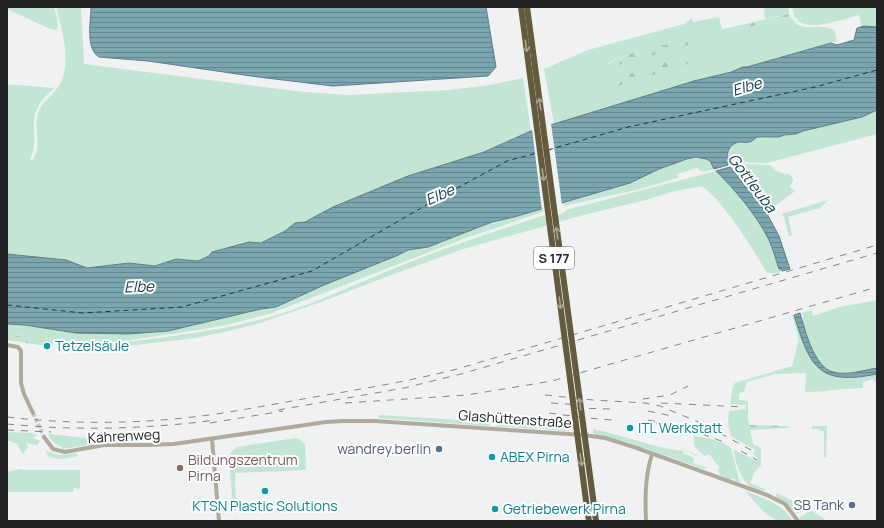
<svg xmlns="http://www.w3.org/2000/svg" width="884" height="528" font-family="Manrope,sans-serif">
<defs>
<pattern id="forest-firs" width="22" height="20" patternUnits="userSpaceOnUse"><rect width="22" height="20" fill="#c3e5d4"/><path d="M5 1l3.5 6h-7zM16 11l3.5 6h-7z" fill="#a7c4b6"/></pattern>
<pattern id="water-rules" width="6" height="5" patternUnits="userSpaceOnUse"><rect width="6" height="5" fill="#7ba5af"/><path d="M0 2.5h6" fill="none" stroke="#64868e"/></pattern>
</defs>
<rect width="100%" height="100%" fill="#eff1f3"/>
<!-- green -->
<g fill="#c3e5d4" fill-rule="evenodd">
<path d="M7,7H54C56,14 60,24 56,30L50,29L7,9Z"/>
<path d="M56,7H81L84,64L304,92L349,95L449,90L490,85L523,78L531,131L484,152L408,176L333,207L305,222L295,223L285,231L261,243L249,242L212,252L209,256L198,261L176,259L155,266L129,263L87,268L66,260L7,254V85H19L54,88C49,94 41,99 38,107C29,123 39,143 30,160L32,161C34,158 36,154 37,150C39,138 34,125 38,114C41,102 52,97 58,87C73,66 62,29 56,7Z"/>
<path d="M764,7L779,8L789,7V14L765,19Z"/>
<path d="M792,7H877V27H862L859,15C843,19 811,32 797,20L799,19L798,18H795Z"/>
<path d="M790,16C799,35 820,22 834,30L837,41L747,67C736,68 724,74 712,77C659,90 607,108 554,124L544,69L588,50L684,24L692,18L693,22L719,17L722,29L720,30L722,34ZM687,40L608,68L607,64L622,56Z"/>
<path d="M877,110V134L767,163L739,162L728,165C726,151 730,139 746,143L757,137L767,138L784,135L796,134L803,131L862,117Z"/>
<path d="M696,157C706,158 709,160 714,169C707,171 702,173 697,168L677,174L678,178L636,190L564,206L563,203L630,183L659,169Z"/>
<path d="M739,164L770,165C776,172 780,174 790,174L793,179L791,185L789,186L795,191L774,207L764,193L743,170L739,173L759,199L758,203L730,167Z"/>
<path d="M716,171C736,191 756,214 769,240C773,249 776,259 779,269H781L782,271C776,273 771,276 766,271C752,249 739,226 722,206C716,198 709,192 702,186L671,192L646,200L587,214L460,250L386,277L321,302L260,323L229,331L195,338L128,346H101C158,337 217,333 273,316C319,303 361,281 405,264C450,246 496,231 542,216L544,215L546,218L564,213L566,210Z"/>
<path d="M828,200L820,208L788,217L792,235L789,236L784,217L781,214Z"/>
<path d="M543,208V212L463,239L272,313L226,325L192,331L116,342L114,340L32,338L20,335L13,337L7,335V324L25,325L76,333L128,334L168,331L261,309L276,307L324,285L396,256L408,250L428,247L492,222L514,217Z"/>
<path d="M877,300V368C863,371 848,375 834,372C815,369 806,334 802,318H804L802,313L812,310L813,316L840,307Z"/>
<path d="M792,315H794L798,329H799C813,376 831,383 877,374V383H876L873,379L863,382V388C844,388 825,392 805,392L806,373L776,374L747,382L744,392L739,393V400L748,401V418L753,444L761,448V465L754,473L750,483L767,490C765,490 763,491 761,491C744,490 735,464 734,450L757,461L758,458L753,454L755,450L731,436L728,424L729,411L746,409V405L730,404L733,386L735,383L792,366L799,339Z"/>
<path d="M379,415L493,422L488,426L378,418Z"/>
<path d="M499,422L532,423L538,429L495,426Z"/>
<path d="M538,424L568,426L569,431L543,429Z"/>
<path d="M812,426H827L826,457H824V432L818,429H812Z"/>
<path d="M593,429C617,434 640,442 664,448C680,452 687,448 702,458L696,455L695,456L691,453L684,451L683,454L691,456L694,459L693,463L707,468L704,469L627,442L593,434Z"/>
<path d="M7,432L31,433L37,435L33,438L40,441L37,445L26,443L28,447L23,454L17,444L7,440Z"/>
<path d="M148,432L149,435L124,436L121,438L100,436L98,434Z"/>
<path d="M48,434L126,442H108L62,449V447C55,444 51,441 48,434Z"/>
<path d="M694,436C707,438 720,440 731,448L740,483L735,481V479L732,478L731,480L721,476L717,470L720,468L709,454L705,456L694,446Z"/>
<path d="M296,438L299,439L305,444L306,470L235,473L236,510H233L229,457L231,452L237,447Z"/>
<path d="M45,451C51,451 54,454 59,455C65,455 70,454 76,453L77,456C68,459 59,460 49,457Z"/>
<path d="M21,469L23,470H80V489L74,488L73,492H7V474L9,471Z"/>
<path d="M745,491C764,499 782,503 793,521H777L765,513Z"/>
<path d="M776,493L805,506L799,513H797L776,497Z"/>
<path d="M809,509L827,521H800V517L806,514Z"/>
</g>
<!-- forest -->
<g fill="url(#forest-firs)">
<path d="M789,14L790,16L722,34L720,30Z"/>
<path d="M687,39L688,45L608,68L607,65L622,56Z"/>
<path d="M693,54L694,62L608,89L605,81Z"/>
<path d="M743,170L764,193L774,207H772L773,210L766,212L758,203L759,199L739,173Z"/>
<path d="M27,334L32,338L114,340L116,342C92,345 70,347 46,343V346L7,340V335L13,337Z"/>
<path d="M749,425L789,426L788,428L750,430Z"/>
</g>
<!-- water -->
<g fill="url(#water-rules)" stroke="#607e85">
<path d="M91,7H486L496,67L488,76L333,86L258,77L148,61L99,57C85,48 91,21 91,7Z"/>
<path d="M864,26L877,27V110L862,117L803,131L796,134L784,135L779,137H757C754,139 753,141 749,142C746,143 743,142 740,142C727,144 726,155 728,165L714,169L710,161L706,159L696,157L687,159L659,169L630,183L514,217L492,222L428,247L408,250L396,256L324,285L276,307L261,309L168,331L128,334L76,333L25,325L7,324V254L66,260L87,268L129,263L155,266L176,259L198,261L209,256L212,252L249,242L261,243L285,231L295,223L305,222L333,207L408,176L484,152L531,131L694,81L731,72L743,67H747L831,43L837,45L854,40L857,28Z"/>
<path d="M730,167L766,212L779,236L790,269L782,271L781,269H779C776,260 773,249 769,240C756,214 736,191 716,171Z"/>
<path d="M800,313C805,330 814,367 833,372C847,376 864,370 877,368V374C818,386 810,367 794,315Z"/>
</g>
<!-- pier -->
<path fill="#eff1f3" d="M551,123L562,205L542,211L532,129Z"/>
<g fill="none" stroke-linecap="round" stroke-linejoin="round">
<!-- ferry -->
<g stroke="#123a42" stroke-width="1" stroke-dasharray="5 4" stroke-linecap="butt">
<path d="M548,150L628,127L815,87L877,70"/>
<path d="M7,305L83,313L182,307L312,271L428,204L507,161L537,153"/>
</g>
<!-- minor-tunnel -->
<path stroke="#c6c8ca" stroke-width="4" stroke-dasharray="4 2" stroke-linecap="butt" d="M33,413L44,437"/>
<!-- minor -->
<g stroke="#afaa9b" stroke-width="4">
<path d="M7,345L18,347L21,351V383L24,394L33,413"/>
<path d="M44,437L53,449L65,452L104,445H149L174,444L326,422L344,421H375L584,435L605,438L634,447L767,495L785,504L798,521"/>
<path d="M212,439L219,521"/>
<path d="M646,521C645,497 645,477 652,454"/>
</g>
<!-- highway -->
<g stroke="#645a3c" stroke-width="6">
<path d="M593,498L596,521"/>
<path d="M587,508L589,521"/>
</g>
<!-- rail -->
<g stroke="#858688" stroke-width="1" stroke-dasharray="7 7" stroke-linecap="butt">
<path d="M545,395L593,400L645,403L660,406L701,423L753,451"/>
<path d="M643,399L670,395L688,386"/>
<path d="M345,403L467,395L552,381L877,287"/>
<path d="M551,403L581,405"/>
<path d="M661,403L745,407"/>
<path d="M575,408L612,409"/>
<path d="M278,410L404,388L461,374L877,253"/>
<path d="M648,411L672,416"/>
<path d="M549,413L587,418L612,420"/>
<path d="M7,417C76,425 147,424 216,414C249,409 281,403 314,397C362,389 410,381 457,369L877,245"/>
<path d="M648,420L682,427L724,442"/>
<path d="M210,423L283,411"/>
<path d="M7,424C77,431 147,429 216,420"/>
<path d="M7,430L51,432"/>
<path d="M741,451L757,460"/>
</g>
<!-- highway-bridge -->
<g stroke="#645a3c" stroke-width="6">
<path d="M521,7L587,508"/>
<path d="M527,7L593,498"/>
</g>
</g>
<!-- one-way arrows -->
<defs><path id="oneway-shaft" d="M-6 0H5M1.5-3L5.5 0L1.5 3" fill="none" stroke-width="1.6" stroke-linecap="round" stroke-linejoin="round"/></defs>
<g stroke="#a9a494">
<use href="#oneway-shaft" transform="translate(526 46) rotate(82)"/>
<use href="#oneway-shaft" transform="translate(540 104) rotate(-98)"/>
<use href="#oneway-shaft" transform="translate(543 175) rotate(82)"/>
<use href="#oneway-shaft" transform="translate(557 233) rotate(-98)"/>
<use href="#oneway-shaft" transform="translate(560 303) rotate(82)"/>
<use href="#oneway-shaft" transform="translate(580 404) rotate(-98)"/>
<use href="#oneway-shaft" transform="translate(581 460) rotate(82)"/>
</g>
<!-- markers -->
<g fill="#0f9aa8" stroke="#fdfeff" stroke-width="1.5">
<circle cx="47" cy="346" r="4"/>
<circle cx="630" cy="428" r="4"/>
<circle cx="492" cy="457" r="4"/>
<circle cx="265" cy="491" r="4"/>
<circle cx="495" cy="509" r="4"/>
</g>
<g fill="#5c6f8a" stroke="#fdfeff" stroke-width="1.5">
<circle cx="439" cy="449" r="4"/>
<circle cx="852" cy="505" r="4"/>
</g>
<circle fill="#8d6e63" stroke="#fdfeff" stroke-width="1.5" cx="180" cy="468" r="4"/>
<g text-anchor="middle" stroke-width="4" stroke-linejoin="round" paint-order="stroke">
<!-- shield labels -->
<rect fill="#fdfeff" stroke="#646566" stroke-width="1" x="534" y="247" width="40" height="22" rx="3"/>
<g font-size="13" font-weight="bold" fill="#222324">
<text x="554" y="263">S 177</text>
</g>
<!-- culture labels -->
<g font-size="14" fill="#0d838f" stroke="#fdfeff" text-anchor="start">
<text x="55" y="351">Tetzelsäule</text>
<text x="638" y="433">ITL Werkstatt</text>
<text x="500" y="462">ABEX Pirna</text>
<text x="265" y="511" text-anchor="middle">KTSN Plastic Solutions</text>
<text x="503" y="514">Getriebewerk Pirna</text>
</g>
<!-- street labels -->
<g font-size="14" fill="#222324" stroke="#fdfeff">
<text transform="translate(515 419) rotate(4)" y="5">Glashüttenstraße</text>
<text transform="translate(124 436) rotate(-3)" y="5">Kahrenweg</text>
</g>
<!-- service labels -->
<g font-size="14" fill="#4e5e75" stroke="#fdfeff" text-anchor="end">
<text x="431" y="454">wandrey.berlin</text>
<text x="844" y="510">SB Tank</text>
</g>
<!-- education labels -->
<g font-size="14" fill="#785e54" stroke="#fdfeff" text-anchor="start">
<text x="188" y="465">Bildungszentrum<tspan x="188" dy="16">Pirna</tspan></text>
</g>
<!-- water labels -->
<g font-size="15" font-style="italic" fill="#123a42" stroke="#fdfeff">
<text transform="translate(747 87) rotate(-17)" y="5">Elbe</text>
<text transform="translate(752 183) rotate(53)" y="5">Gottleuba</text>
<text transform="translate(440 195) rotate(-24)" y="5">Elbe</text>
<text transform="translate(139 287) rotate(-2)" y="5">Elbe</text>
</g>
</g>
<!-- border -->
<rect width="884" height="528" fill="none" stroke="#222324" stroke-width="16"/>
</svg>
